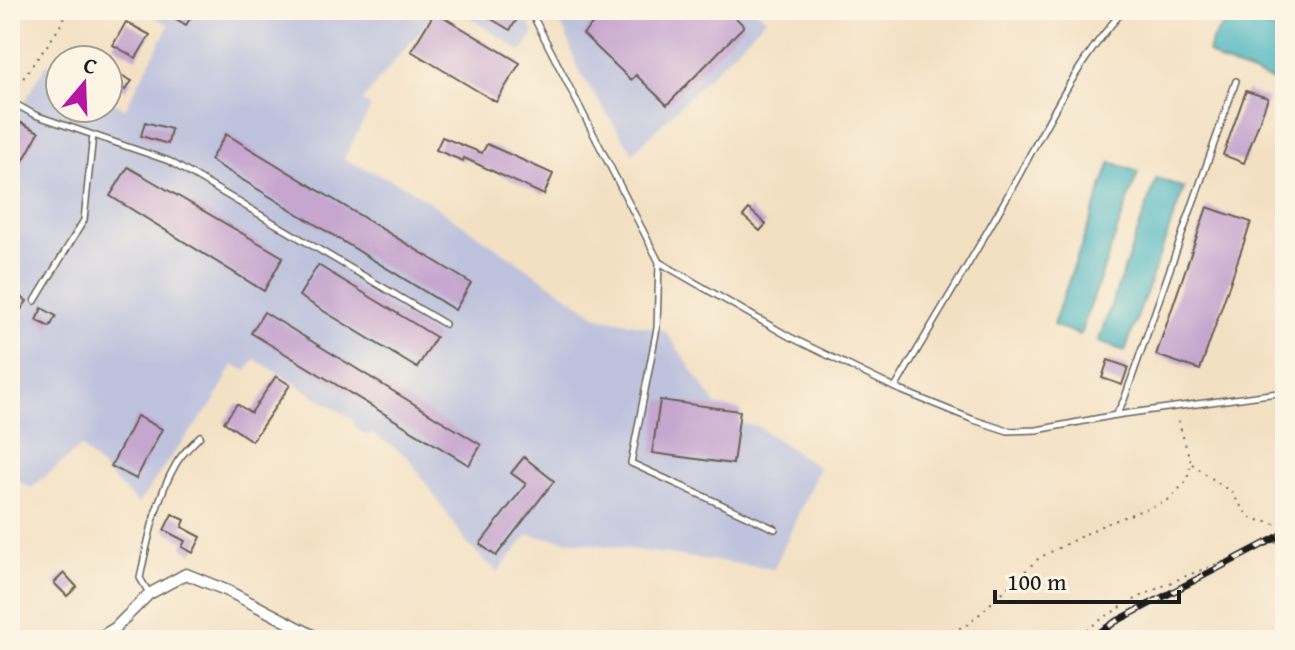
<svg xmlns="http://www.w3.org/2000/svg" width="1295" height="650" font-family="'Gentium Book Plus',serif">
<rect width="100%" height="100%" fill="#fcf5e5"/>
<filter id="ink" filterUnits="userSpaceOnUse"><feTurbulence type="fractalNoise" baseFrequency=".0125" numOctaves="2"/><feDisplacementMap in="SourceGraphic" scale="16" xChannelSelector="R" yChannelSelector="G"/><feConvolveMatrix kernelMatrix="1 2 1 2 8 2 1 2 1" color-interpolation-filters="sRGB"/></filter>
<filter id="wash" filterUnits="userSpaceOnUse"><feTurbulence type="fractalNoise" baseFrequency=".006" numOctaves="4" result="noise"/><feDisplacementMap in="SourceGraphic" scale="32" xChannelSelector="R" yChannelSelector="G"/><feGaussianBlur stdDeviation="1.8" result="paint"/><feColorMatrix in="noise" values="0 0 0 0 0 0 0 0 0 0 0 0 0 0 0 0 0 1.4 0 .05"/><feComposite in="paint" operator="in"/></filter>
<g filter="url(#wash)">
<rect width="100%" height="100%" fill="#f3e0c3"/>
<!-- industrial -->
<g fill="#bec2dd">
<path d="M144,10H437L362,101L371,107L344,159L407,187L599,317L665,330L716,405L741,410L740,424L757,426L819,468L774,569L528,535L498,572L469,546L408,457L374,434L366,435L356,428L352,419L255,359L247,371L233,365L212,405L179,446L138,504L81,447L31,488L10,475V128L46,64L60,72V108H108V100L125,109L169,25Z"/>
<path d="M459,10H523L534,33L522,52Z"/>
<path d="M552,10H757L766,19L633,153L578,70L566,33Z"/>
</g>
<!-- water -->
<g fill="#44b3bf" stroke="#30686e" stroke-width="2">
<path d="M1244,20L1285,34V85L1220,61L1208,52C1214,30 1222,24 1244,20Z"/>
<path d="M1111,162L1138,172L1080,335L1053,325Z"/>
<path d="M1157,178L1184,188L1125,351L1098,342Z"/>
</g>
<g id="blocks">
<!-- building -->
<g fill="#c6a5cf">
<path d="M162,10H195L186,25Z"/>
<path d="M476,10H523L510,30Z"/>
<path d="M606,10H728L744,26L667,105L636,75L631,80L583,34Z"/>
<path d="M435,12L520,63L496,102L411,51Z"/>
<path d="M126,22L150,35L136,58L113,45Z"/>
<path d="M108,68L132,81L125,90L108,81Z"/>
<path d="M1246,91L1268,98L1244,163L1223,155Z"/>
<path d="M14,119L39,132L22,163L10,157V128Z"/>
<path d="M145,122L171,129L168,144L141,136Z"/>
<path d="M226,134L471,283L455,310L210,160Z"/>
<path d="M442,137L482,153L487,144L553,174L544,195L464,158L463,161L436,150Z"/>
<path d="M128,167L283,257L264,291L110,196Z"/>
<path d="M1207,207L1251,222L1200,370L1156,355Z"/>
<path d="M749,209L766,224L760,231L743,216Z"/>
<path d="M318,265L436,337L417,368L299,296Z"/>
<path d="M10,289L27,301L10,325Z"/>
<path d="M42,308L56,316L50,327L36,320Z"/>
<path d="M264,312L481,445L469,465L251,333Z"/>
<path d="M1108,360L1128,367L1122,385L1102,378Z"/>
<path d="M276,376L290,385L252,441L224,422L237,404L251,413Z"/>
<path d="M660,400L740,411L733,464L652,453Z"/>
<path d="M137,416L162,429L136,479L111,466Z"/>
<path d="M524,457L554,481L496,556L480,544L526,484L511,473Z"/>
<path d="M172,514L185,520L182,527L201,537L193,553L182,547L185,541L164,530Z"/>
<path d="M64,573L77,587L67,596L54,583Z"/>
</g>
</g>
</g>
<g filter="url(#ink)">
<use href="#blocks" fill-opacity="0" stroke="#676156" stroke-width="2"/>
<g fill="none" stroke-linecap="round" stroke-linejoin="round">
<defs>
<g id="service">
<path d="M530,10L659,262L790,337L895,388L974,420L1008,431L1037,430L1116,415L1285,392"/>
<path d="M10,101L35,115L169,161L445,324"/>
<path d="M659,262L657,328L631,463L775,529"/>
<path d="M35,301L84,220L93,135"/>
<path d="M895,388C932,324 971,261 1007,197C1043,133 1074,64 1124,10"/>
<path d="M1116,415L1124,400L1236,81"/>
<path d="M149,593L140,578C148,540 156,498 176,464C181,454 192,445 200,436"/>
</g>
<path id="minor" d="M95,640L115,628L149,594L186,574L228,591L322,640"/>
</defs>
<!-- service casing -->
<use href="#service" stroke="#676156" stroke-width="8"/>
<!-- minor casing -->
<use href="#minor" stroke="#676156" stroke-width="13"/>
<!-- path -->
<g stroke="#676156" stroke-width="2" stroke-dasharray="2 6" stroke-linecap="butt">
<path d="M15,92C31,62 55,41 68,10"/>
<path d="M1192,464L1232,493L1244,511L1253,519L1285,526"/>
<path d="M949,640L954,631L970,623L1039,558L1101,526L1168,500L1187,481L1191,463L1177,417"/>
<path d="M1074,640C1134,589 1214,566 1285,539"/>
</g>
<!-- service -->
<use href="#service" stroke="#fff" stroke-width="5"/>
<!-- minor -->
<use href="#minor" stroke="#fff" stroke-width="10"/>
<defs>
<path id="rail" d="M1089,640L1115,622L1285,533"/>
</defs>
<!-- rail casing -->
<use href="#rail" stroke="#1c1c1c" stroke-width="7"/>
<!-- rail -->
<use href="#rail" stroke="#fcf5e5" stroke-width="4" stroke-dasharray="12" stroke-linecap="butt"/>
</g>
</g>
<!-- margin -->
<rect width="1295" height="650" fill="none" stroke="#fcf5e5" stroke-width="40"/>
<!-- north arrow -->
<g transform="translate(84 84) rotate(19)"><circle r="38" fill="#fcf5e5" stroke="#a29e95" stroke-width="2"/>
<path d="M0-6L14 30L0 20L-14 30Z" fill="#b5179e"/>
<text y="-12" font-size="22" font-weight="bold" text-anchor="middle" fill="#1c1c1c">С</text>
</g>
<!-- scale -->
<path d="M995 590v12h184v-12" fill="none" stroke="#1c1c1c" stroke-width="4"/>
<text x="1007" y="590" font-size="24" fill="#1c1c1c" stroke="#fcf5e5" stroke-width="6" paint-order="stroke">100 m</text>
</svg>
